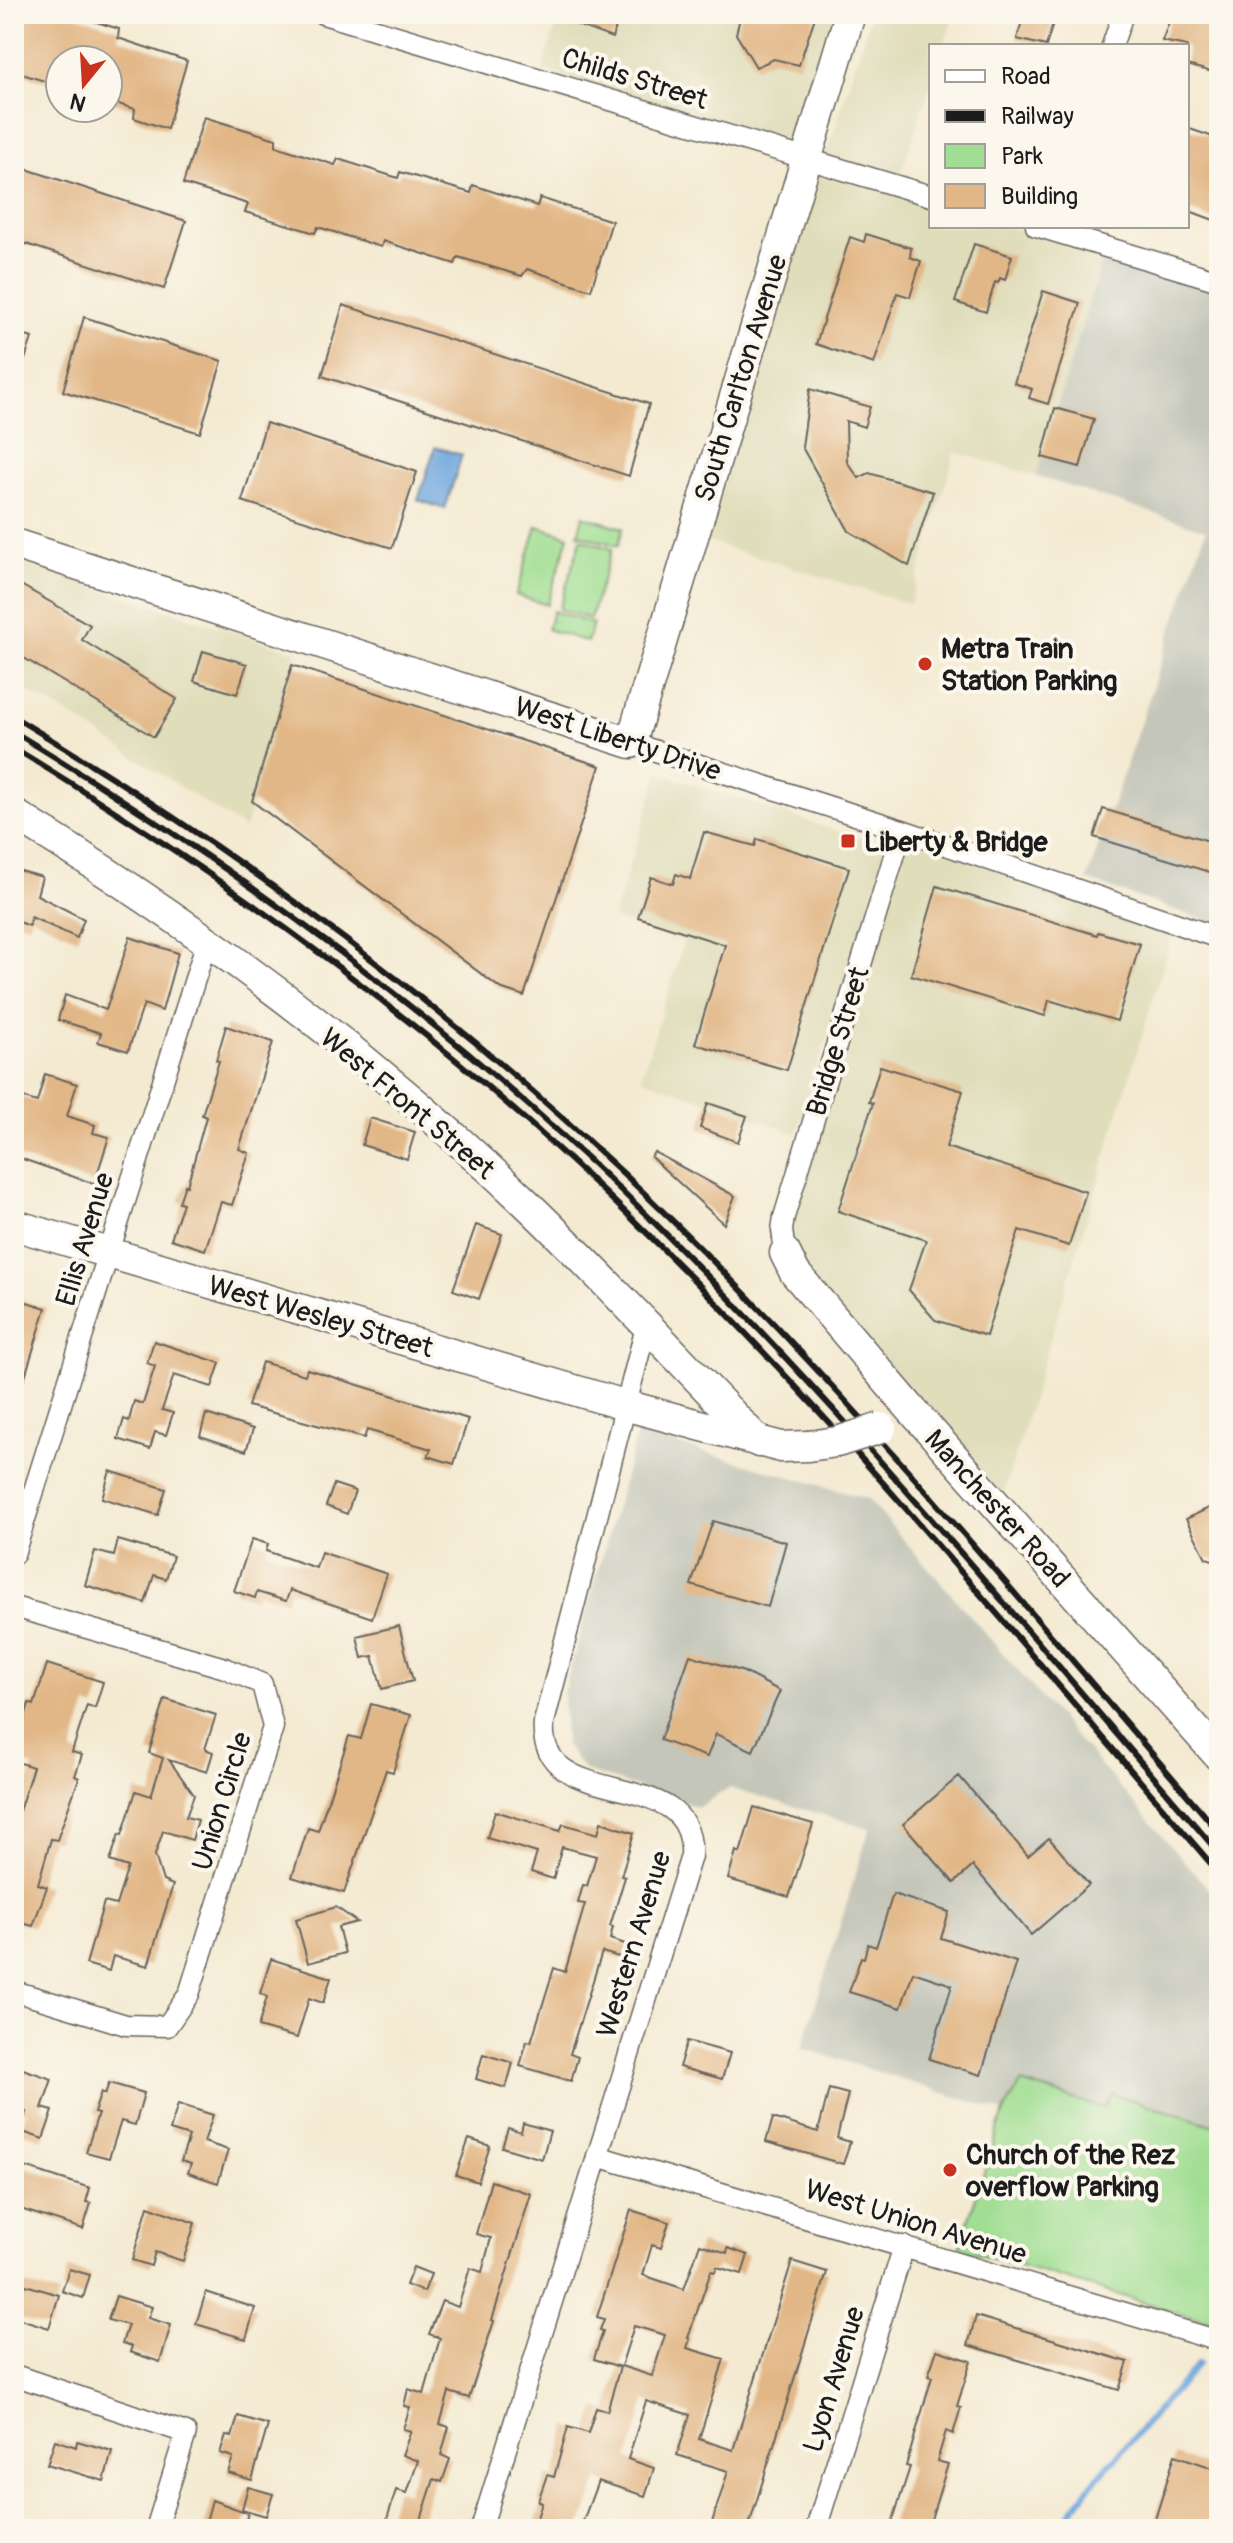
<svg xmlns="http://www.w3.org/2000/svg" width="1233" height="2543" font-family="Pangolin,sans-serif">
<rect width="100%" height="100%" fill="#fbf7ec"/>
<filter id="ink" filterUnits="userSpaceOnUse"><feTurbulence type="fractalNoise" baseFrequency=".0125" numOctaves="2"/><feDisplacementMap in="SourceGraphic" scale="16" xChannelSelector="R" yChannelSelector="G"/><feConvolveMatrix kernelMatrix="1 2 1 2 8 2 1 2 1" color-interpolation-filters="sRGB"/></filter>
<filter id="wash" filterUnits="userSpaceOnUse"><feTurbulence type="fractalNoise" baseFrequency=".006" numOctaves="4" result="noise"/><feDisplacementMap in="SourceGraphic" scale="32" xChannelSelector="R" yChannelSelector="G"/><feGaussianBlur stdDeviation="1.8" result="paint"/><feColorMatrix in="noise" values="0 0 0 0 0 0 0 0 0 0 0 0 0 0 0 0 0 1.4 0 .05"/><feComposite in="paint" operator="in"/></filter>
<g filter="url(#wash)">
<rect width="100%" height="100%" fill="#f4ead2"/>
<!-- built -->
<g fill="#e0ddbb">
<path d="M560,14H842L798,148L542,70Z"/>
<path d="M871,14H954L944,46H931V84L899,179L826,156Z"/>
<path d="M807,165L931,203V226H1006L1103,256L1036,476L955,452L910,604L693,537Z"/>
<path d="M14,561L296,652L245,829L78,720L14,683Z"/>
<path d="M659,773L887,847L797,1134L641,1078L684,941L613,918Z"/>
<path d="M908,838L1175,926L1002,1499L802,1271L789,1229Z"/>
</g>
<!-- industrial -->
<g fill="#c4c6b9">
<path d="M1103,256L1219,290V925L1087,880L1206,530L1036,476Z"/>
<path d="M637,1433L868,1499L1219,1901V2127L1113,2094L1104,2109L1021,2083L1004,2112L802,2048L870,1828L729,1788L699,1807L586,1771L565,1746L563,1694Z"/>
</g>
<!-- green -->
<g fill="#a0de93" stroke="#5e7d58" stroke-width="2">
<path d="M583,516L623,528L618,546L578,534Z"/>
<path d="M537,526L569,536L547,605L516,595Z"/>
<path d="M581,539L612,549L590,619L559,609Z"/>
<path d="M553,611L593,624L587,642L547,629Z"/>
<path d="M1021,2083L1103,2108L1113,2094L1219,2127V2311L1211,2322L959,2248L1004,2112Z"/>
</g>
<!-- water -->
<path fill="#6fa7de" stroke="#46627d" stroke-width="2" d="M435,447L462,455L445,509L418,500Z"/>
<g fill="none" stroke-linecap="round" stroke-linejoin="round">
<!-- stream -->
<path stroke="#6fa7de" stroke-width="6" d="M1059,2529L1087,2490L1198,2364"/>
</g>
<g id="blocks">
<!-- building -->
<g fill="#e2b787" fill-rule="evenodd">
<path d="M14,14H71L119,29L118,38L187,61L167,129L134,118L135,109L108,101V60H60V86L19,73L20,63L14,61Z"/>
<path d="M553,14H621L612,38L553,16Z"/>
<path d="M741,14H816L799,65L774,59L756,67L736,34Z"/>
<path d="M1024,14L1054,20L1046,46L1017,39Z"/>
<path d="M1172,14H1182L1216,24L1214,29L1219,31V74L1187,65V46L1162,41Z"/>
<path d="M204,117L276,139V146L335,165L338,159L398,178L400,172L471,193L473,185L537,206L540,198L612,221L591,290L527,269L522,276L458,257L455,264L383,241L381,247L318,227L315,233L245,212L248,204L183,184Z"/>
<path d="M1187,128L1219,139V222L1187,210Z"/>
<path d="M14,165L186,221L164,289L14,240Z"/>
<path d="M866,234L911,248L910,257L921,261L910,297L897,293L874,364L816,344L850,237L864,242Z"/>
<path d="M974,244L1012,256L1005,280L1000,278L998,283L995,282L986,312L955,302Z"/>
<path d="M1043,291L1080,303L1048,404L1029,398L1032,389L1014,383Z"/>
<path d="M343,305L649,404L629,476L322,376Z"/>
<path d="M84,317L222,361L200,433L63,391Z"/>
<path d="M14,332L32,338L17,384L14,383Z"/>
<path d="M810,389L870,407L864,427L846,421L847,462L859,478L869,473L933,492L909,566L849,531L802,447Z"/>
<path d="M1055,408L1094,419L1080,467L1042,457Z"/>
<path d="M266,423L417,472L392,548L242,501Z"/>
<path d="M14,581L90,625L82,640L177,699L154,737L14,652Z"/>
<path d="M203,651L247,664L237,694L194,681Z"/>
<path d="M292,665L600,766L524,996L500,988L252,801Z"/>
<path d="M1103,809L1219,844V875L1094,837Z"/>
<path d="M704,832L755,846L757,839L849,868L787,1070L695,1044L725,945L638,917L651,877L673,884L676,874L690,879Z"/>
<path d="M14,869L42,877L37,895L84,919L77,938L31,917L29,926L14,920Z"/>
<path d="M937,886L1097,935L1098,932L1140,944L1117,1021L1049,1000L1045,1016L911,975Z"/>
<path d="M130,937L178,953L162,1011L144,1004L128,1051L98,1042L101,1033L58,1020L65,995L106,1010Z"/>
<path d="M226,1026L273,1042L239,1149L249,1153L232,1205L221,1202L205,1250L171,1239L183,1203L179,1202L185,1185L187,1186L206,1117L202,1115L219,1061L216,1060Z"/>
<path d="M880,1066L963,1091L946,1147L1086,1192L1069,1246L1019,1230L986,1336L935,1320L909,1290L926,1240L838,1211L873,1103L869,1102Z"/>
<path d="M45,1074L77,1084L67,1116L95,1125L93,1133L109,1137L94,1184L14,1156V1095L37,1102Z"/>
<path d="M708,1103L747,1116L738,1142L700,1128Z"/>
<path d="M370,1118L415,1132L407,1159L362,1145Z"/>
<path d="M654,1152L735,1196L724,1224L651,1157Z"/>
<path d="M476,1225L502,1234L479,1299L453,1290Z"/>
<path d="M14,1298L46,1308L18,1399L14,1398Z"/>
<path d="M154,1341L220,1363L212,1387L174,1375L162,1410L173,1413L166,1435L155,1432L150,1449L118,1439L124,1419L129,1421L134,1401L143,1404L155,1366L147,1363Z"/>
<path d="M262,1362L305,1375L307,1369L468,1419L454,1464L428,1456L431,1449L367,1430L364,1438L248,1406Z"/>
<path d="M206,1414L253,1429L246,1451L200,1436Z"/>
<path d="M110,1471L166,1489L158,1515L102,1498Z"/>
<path d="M334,1484L355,1491L347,1514L326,1506Z"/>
<path d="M1219,1503V1562L1206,1558L1186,1519Z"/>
<path d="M713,1521L786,1542L768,1607L691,1585Z"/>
<path d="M252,1539L268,1544L266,1551L316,1568L321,1552L387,1574L372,1618L290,1590L286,1601L257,1592L255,1598L234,1591Z"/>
<path d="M118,1540L173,1556L166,1579L154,1575L145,1603L85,1585L95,1551L114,1556Z"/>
<path d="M399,1626L413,1681L382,1689L373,1656L362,1658L357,1636Z"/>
<path d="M690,1655L744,1672L780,1691L753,1751L716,1734L707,1757L660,1740Z"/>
<path d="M47,1664L103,1682L95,1708L87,1705L72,1752L82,1755L75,1776L79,1778L57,1840L51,1839L38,1884L47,1887L33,1926L14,1921V1809L19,1811L33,1767L14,1761V1755L29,1703L34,1705Z"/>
<path d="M165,1699L216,1715L205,1749L213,1752L207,1772L169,1760L194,1795L186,1817L198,1820L192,1840L163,1831L155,1855L163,1881L173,1885L148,1966L113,1956L109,1971L86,1964L104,1902L116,1905L128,1867L110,1861L119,1834L122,1835L136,1791L151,1796L163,1758L149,1753Z"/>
<path d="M371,1704L411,1715L393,1772L386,1770L344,1893L292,1877L308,1828L318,1831L349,1736L361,1739Z"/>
<path d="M959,1776L1028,1856L1049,1838L1089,1885L1031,1935L973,1866L954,1883L903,1824Z"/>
<path d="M754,1807L813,1824L789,1897L728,1879L736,1851L740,1853Z"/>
<path d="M495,1811L560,1831L563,1824L598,1834L601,1822L634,1833L621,1876L625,1877L610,1926L613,1927L610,1939L640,1949L636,1962L602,1952L570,2054L578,2057L571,2081L520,2066L527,2041L531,2042L554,1968L565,1972L585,1904L578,1903L583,1885L587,1886L596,1856L562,1847L553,1879L531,1872L537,1853L487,1838Z"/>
<path d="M893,1894L949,1912L941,1938L1016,1962L981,2075L929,2059L952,1985L913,1972L901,2008L849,1992L861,1957L864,1958L868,1944L876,1947Z"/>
<path d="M336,1907L357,1922L338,1927L345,1953L308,1963L296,1919Z"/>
<path d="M271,1959L331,1978L323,2003L309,1998L297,2038L258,2027L267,1997L260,1993Z"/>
<path d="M687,2041L730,2053L722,2079L679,2067Z"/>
<path d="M483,2054L513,2063L506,2088L476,2079Z"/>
<path d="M14,2066L52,2079L42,2108L53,2111L43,2139L20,2131L26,2112L14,2108Z"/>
<path d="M109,2083L144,2093L135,2125L121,2121L109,2158L86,2152L98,2114L94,2113L101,2092L105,2094Z"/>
<path d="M829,2089L848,2094L837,2138L850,2142L843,2164L766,2142L773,2118L818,2132Z"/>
<path d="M178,2104L213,2115L204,2142L228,2150L218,2183L188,2173L191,2164L181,2161L189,2136L170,2130Z"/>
<path d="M523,2123L550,2131L542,2159L502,2147L508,2128L521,2132Z"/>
<path d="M469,2139L490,2146L478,2182L456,2175Z"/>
<path d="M22,2166L90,2188L86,2202L91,2203L83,2229L14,2207V2190Z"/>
<path d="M491,2181L531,2194L492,2320L494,2321L469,2398L449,2392L440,2424L449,2427L441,2455L450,2459L442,2482L434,2479L418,2529H384L396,2490L407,2493L418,2461L402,2455L411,2431L403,2429L410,2407L404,2406L408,2389L424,2394L440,2338L429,2334L442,2301L458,2307L470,2268L482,2272L491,2238L476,2234Z"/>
<path d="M148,2206L195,2223L183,2261L155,2252L151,2266L132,2260Z"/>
<path d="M631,2210L669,2222L661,2248L652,2245L643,2275L684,2289L700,2244L727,2253L728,2248L748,2255L742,2274L717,2267L715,2272L711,2271L688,2338L690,2339L687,2348L724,2359L699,2439L733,2450L792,2261L827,2272L748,2529H710L728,2471L677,2455L690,2415L646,2401L628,2459L654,2468L645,2496L598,2481L580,2529H533L542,2503L538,2501L547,2475L554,2477L568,2427L588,2433L596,2408L607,2411L620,2367L594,2359L603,2331L600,2330L604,2319L597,2317ZM634,2326L665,2335L652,2376L621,2366Z"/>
<path d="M413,2267L431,2274L424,2292L406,2285Z"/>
<path d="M69,2269L90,2275L83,2298L62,2291Z"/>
<path d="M19,2283L59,2295L49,2328L14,2317V2298Z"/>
<path d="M206,2292L255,2308L246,2339L196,2324Z"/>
<path d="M116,2296L152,2307L148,2318L171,2325L160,2362L130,2352L132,2346L122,2343L128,2325L108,2320Z"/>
<path d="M976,2316L1128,2362L1119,2390L968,2345Z"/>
<path d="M937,2350L971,2361L957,2406L961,2407L953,2434L946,2431L937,2461L948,2464L928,2529H890L910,2467L906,2466L932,2377L928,2376Z"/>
<path d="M238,2416L268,2425L252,2480L228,2473L233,2457L220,2453L226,2435L232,2437Z"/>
<path d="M55,2440L76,2447L77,2441L112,2451L104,2481L47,2464Z"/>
<path d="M1175,2455L1219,2470V2529H1152Z"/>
<path d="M248,2487L273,2494L266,2516L242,2509Z"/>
<path d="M212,2500L248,2513L243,2529H204Z"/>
</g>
</g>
</g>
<g filter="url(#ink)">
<use href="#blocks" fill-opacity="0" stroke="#68645c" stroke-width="2"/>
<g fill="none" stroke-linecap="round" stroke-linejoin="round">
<defs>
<g id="street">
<path d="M323,14L931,196"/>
<path d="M1112,46L1123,14"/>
<path d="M1036,226L1219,281"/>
<path d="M631,743L902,830L1219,938"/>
<path d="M785,1253L782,1230L784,1217L902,830"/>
<path d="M14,1554L207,941"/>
<path d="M14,1607L225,1668L262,1684L273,1727L189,1994L167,2026L126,2025L14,1991"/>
<path d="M597,2156L1219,2341"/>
<path d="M14,2375L186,2433L156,2529"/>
<path d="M481,2529L691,1856C697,1760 536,1817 544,1722L646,1327"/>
<path d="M816,2529L904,2246"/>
</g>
<g id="secondary">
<path d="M14,544L631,743L850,14"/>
<path d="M14,814C196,925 373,1057 527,1204C607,1281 682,1363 759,1442"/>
<path d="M14,1225L628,1406L781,1447L808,1446"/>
<path d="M785,1253L795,1273L911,1409L1219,1756"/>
</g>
</defs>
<!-- street casing -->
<use href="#street" stroke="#68645c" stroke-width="23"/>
<!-- secondary casing -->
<use href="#secondary" stroke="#68645c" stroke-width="33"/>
<!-- street -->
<use href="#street" stroke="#fff" stroke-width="20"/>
<!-- secondary -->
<use href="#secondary" stroke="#fff" stroke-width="30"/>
<!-- rail -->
<g stroke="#1c1c1c" stroke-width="6">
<path d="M14,717C232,847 439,1000 624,1174C839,1377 1026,1608 1219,1832"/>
<path d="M14,732C232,864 439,1015 623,1192C837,1398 1025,1629 1219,1853"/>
<path d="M14,748C211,868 399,1002 569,1159C806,1377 1009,1630 1219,1873"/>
</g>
<defs>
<path id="secondary-bridge" d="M808,1446L837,1442L881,1428"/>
</defs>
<!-- secondary-bridge casing -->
<use href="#secondary-bridge" stroke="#68645c" stroke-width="33" stroke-linecap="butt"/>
<!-- secondary-bridge -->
<use href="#secondary-bridge" stroke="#fff" stroke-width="30"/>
</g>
</g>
<!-- markers -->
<g fill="#c8321e" stroke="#fbf7ec" stroke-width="3">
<circle cx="925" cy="664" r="8"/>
<rect x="840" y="833" width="16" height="16" rx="4"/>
<circle cx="950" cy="2170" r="8"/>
</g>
<g text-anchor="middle" stroke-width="8" stroke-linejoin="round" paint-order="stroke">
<!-- street labels -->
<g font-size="28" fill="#1c1c1c" stroke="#fbf7ec">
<text transform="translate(635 78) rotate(17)" y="10">Childs Street</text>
<text transform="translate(740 378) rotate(-73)" y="10">South Carlton Avenue</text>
<text transform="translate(618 738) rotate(18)" y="10">West Liberty Drive</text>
<text transform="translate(837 1041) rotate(-73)" y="10">Bridge Street</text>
<text transform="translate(408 1103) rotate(40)" y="10">West Front Street</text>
<text transform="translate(84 1239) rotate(-73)" y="10">Ellis Avenue</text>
<text transform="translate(321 1316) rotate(16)" y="10">West Wesley Street</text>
<text transform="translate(998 1508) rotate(48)" y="10">Manchester Road</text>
<text transform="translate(221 1801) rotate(-73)" y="10">Union Circle</text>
<text transform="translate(633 1944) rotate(-73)" y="10">Western Avenue</text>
<text transform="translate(916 2221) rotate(17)" y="10">West Union Avenue</text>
<text transform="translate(833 2379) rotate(-73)" y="10">Lyon Avenue</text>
</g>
<!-- poi labels -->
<g font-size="28" font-weight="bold" fill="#1c1c1c" stroke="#fbf7ec" text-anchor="start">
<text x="941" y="658">Metra Train<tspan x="941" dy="32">Station Parking</tspan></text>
<text x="864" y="851">Liberty &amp; Bridge</text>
<text x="966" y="2164">Church of the Rez<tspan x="966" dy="32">overflow Parking</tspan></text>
</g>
</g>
<!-- margin -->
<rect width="1233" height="2543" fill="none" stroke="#fbf7ec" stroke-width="48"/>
<!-- legend -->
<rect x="929" y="44" width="260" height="184" fill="#fbf7ec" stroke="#a29f99" stroke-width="2"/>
<rect x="945" y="70" width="40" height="12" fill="#ffffff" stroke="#a29f99" stroke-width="2"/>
<text x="1001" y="84" font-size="24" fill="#1c1c1c">Road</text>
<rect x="945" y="110" width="40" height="12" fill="#1c1c1c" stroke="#a29f99" stroke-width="2"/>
<text x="1001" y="124" font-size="24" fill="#1c1c1c">Railway</text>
<rect x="945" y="144" width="40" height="24" fill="#a0de93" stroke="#a29f99" stroke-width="2"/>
<text x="1001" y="164" font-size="24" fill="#1c1c1c">Park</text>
<rect x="945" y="184" width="40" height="24" fill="#e2b787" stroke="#a29f99" stroke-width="2"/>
<text x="1001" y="204" font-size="24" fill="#1c1c1c">Building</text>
<!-- north arrow -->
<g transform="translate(84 84) rotate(198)"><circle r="38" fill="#fbf7ec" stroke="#a29f99" stroke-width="2"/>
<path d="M0-6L14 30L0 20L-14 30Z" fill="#c8321e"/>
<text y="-12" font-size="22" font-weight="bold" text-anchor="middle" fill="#1c1c1c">N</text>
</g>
</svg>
